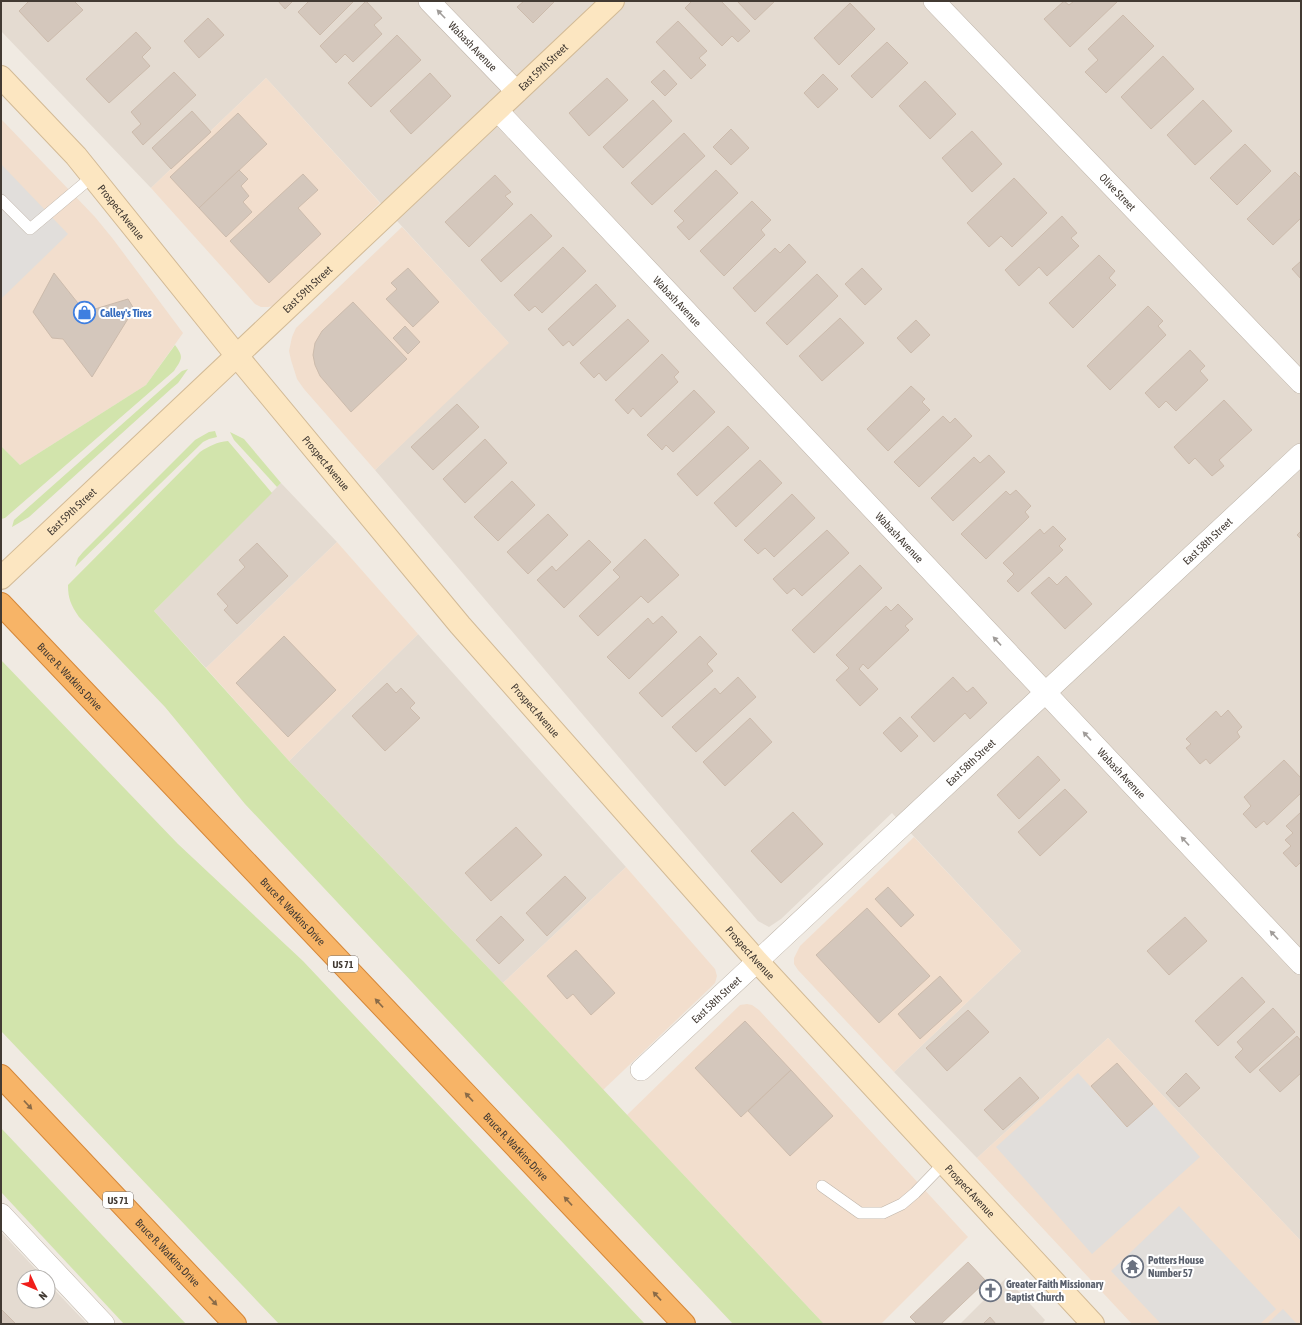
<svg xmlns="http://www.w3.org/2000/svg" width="1302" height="1325" font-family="'Asap Condensed',sans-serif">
<rect width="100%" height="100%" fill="#f0eae2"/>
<!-- residential -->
<g fill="#e4dbd1">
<path d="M1,1H1301V1241L1108,1038L977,1158L894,1072L1021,951L892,813L781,919L769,927L758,921L375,470L508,342L266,78L151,188L1,31Z"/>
<path d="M281,483L337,542L206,668L154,611Z"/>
<path d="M418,634L626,867L503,983L289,761Z"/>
<path d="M1,1232L43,1277H24V1301H48V1283L87,1324H1Z"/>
<path d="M1006,1278L1045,1320L1042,1324H960Z"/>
</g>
<!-- commercial -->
<g fill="#f2decd">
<path d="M266,78L380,203L273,306L268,307H261L255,304L151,188Z"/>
<path d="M1,119L95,217L113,239L183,333L146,385L20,465L1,446Z"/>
<path d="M402,227L509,343L375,470L304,389L297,379L291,360L289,351L292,337L296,328Z"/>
<path d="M337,542L418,634L289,761L206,668Z"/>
<path d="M914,837L1021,951L894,1072L798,970L794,964V958L800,946Z"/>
<path d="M626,867L715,969L717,976L715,983L710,988L603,1090L503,983Z"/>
<path d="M747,1004L752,1005L759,1010L968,1237L881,1324H824L627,1115L740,1005Z"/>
<path d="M1108,1038L1301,1241V1324H1132L977,1158Z"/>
</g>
<!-- green -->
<g fill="#d2e4ac">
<path d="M175,345C184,357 182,359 174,371L5,518L1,519V446L20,465L146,385Z"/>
<path d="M188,369L178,383L172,388L29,517L12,527L14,520L182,371Z"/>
<path d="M215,431L217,437L209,439L203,442L75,567L78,558L83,552L195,440L209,432Z"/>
<path d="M230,432L244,439L281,483L277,487L234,440Z"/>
<path d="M228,441L272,493L154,611L289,761L503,983L824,1324H733L245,804L165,707L79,617C71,605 68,599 68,585L200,452C209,446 217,442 228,441Z"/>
<path d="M1,660L178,844L303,961L645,1324H279L1,1031Z"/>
<path d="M1,1128L186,1324H124L1,1192Z"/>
</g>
<!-- parking -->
<g fill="#e1dedb">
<path d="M1,164L68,234L1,299Z"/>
<path d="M1078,1073L1127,1127L1153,1104L1200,1157L1092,1254L996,1147Z"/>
<path d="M1179,1206L1276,1309L1260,1324H1161L1111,1271Z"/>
<path d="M1283,1309L1297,1324H1267Z"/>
</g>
<!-- building -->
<g fill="#d4c7bc" stroke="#ccbbac">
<path d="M29,1H74L83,10L48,42L19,11Z"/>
<path d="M278,1H293L285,9Z"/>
<path d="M309,1H354L320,35L298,12Z"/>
<path d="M366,1L382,18L374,25L382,34L353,62L345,54L336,63L320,46Z"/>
<path d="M524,1H555L533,23L517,7Z"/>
<path d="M692,1H721L750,31L738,42L732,36L722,46L685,8Z"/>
<path d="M737,1H775L755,20Z"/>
<path d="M1064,1L1069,5L1074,1H1118L1070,47L1044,19Z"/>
<path d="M850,3L875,29L839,65L814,38Z"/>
<path d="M1123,15L1154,46L1106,93L1085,72L1098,60L1088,49Z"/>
<path d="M208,18L224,35L199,58L184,41Z"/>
<path d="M678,21L707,51L699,58L706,65L691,79L656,42Z"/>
<path d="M136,32L151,48L142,57L150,66L109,103L86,79Z"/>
<path d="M397,35L421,60L371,107L348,83Z"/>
<path d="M887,42L908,63L872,98L851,76Z"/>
<path d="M1163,56L1194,89L1151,129L1121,97Z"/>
<path d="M664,70L677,84L665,96L651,82Z"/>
<path d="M174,72L196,95L143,145L132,132L141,124L131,112Z"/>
<path d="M430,73L451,96L411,134L390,111Z"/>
<path d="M823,74L838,89L818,108L804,93Z"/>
<path d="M607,78L628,100L589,136L569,113Z"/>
<path d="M925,81L956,114L930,139L899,106Z"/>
<path d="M653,100L672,121L623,168L603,147Z"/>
<path d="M1203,100L1232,131L1195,165L1167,135Z"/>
<path d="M192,111L211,132L171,169L152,148Z"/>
<path d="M238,113L267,144L199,208L170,177Z"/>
<path d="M731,129L749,148L731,165L713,147Z"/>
<path d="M972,131L1002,164L972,192L942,158Z"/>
<path d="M684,133L705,156L652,205L631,183Z"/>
<path d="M1245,144L1271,171L1237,205L1210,178Z"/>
<path d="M239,170L248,179L241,186L249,196L243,202L252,212L226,237L199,208Z"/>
<path d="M716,170L738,193L689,240L677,227L684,221L674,211Z"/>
<path d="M1295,172L1301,178V218L1273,245L1247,219Z"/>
<path d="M303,174L318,190L298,208L321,234L269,283L230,241Z"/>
<path d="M495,175L511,192L505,196L513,204L469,247L445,222Z"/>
<path d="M1014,178L1047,213L1012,247L1001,236L989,247L967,223Z"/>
<path d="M752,201L771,220L761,230L765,235L724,276L700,251Z"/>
<path d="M531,214L552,236L501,282L481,260Z"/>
<path d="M1062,216L1077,233L1071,238L1079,246L1047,276L1039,267L1019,286L1005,270Z"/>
<path d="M789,244L806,262L755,312L733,288L775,248L780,253Z"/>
<path d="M563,247L586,271L542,313L535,306L529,311L514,295Z"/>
<path d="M1099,255L1115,271L1109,278L1116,285L1073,328L1049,303Z"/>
<path d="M1301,261V279L1292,269Z"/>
<path d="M408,268L439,302L413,327L386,299L397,289L391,283Z"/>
<path d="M862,268L882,289L865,305L845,284Z"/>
<path d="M54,273L85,312L128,299L134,309L92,377L63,339L52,338L33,312Z"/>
<path d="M817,274L838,296L787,345L766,323Z"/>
<path d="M596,284L616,306L573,346L569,341L563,346L548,329Z"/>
<path d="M353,302L407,359L351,412L320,376L315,365L313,355L315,343L322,331Z"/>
<path d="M1148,306L1163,321L1158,326L1166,335L1110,390L1087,366Z"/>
<path d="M840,318L864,343L822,381L799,356Z"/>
<path d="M628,319L649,341L606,381L599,373L594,378L580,363Z"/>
<path d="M916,320L930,335L911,353L897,338Z"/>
<path d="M405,326L420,342L408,354L393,338Z"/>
<path d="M1190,350L1205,366L1200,371L1208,380L1176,411L1166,401L1159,408L1145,393Z"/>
<path d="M662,354L679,372L674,377L678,382L641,417L633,408L628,414L615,400Z"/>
<path d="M911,386L925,399L922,402L930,410L888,451L867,429Z"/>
<path d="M694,390L715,412L673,452L666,445L662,450L647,435Z"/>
<path d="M1224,400L1252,430L1219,460L1224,466L1212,476L1195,458L1189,464L1174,447Z"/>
<path d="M457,404L479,427L433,470L411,447Z"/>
<path d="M943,416L950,423L955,418L972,436L919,487L894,462Z"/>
<path d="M728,426L749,448L697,496L677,474Z"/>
<path d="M485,439L507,463L465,503L443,479Z"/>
<path d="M989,455L1005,472L953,521L931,498L974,457L980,463Z"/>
<path d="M760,460L782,483L736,527L714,503Z"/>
<path d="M512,481L535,505L498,541L474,517Z"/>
<path d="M1016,490L1031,506L1025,512L1029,517L986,559L961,534L1006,491L1010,495Z"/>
<path d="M792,494L815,518L774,557L765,548L758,554L744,540Z"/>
<path d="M548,514L568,535L528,574L507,552Z"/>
<path d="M1053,526L1066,539L1059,546L1063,550L1018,592L1007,581L1014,574L1003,563L1040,529L1044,534Z"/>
<path d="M827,530L849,553L802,596L794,588L787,594L773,579Z"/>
<path d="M1301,531V539L1297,535Z"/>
<path d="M645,539L679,575L648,603L641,596L598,636L579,616L620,577L613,570Z"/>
<path d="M589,540L611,562L564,608L537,580L552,566L556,571Z"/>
<path d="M257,543L288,576L237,624L224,610L228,606L217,594L245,567L239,560Z"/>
<path d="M860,565L882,588L814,653L792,630Z"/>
<path d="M1066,576L1092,604L1065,629L1031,593L1049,577L1057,585Z"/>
<path d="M898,604L913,619L905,626L909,630L868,669L863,664L859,669L878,689L860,706L836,680L849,668L836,655L886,606L891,611Z"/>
<path d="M662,616L677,632L629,679L607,657L648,618L653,624Z"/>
<path d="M284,636L336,690L288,737L236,683Z"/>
<path d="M700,636L717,654L707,664L713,671L662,717L639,693Z"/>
<path d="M738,677L756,697L696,752L672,727L715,688L720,694Z"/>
<path d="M953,677L967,692L973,687L987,703L970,719L965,713L934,742L911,717Z"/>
<path d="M387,683L396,693L401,688L415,703L410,708L420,718L385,751L352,716Z"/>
<path d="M1228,710L1242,727L1237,732L1240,737L1210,764L1206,759L1200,764L1186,748L1191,744L1186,739L1216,711L1221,717Z"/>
<path d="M900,717L918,736L901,752L883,733Z"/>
<path d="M750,718L772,742L725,786L703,762Z"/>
<path d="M1038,756L1060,780L1019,819L997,795Z"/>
<path d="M1284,760L1301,778V793L1267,825L1264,821L1256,828L1243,814L1251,806L1244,797Z"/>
<path d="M1065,789L1087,812L1040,856L1018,832Z"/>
<path d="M793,812L823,844L781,883L751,851Z"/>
<path d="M1301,812V862L1296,867L1283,853L1291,846L1285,840L1293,833L1286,826Z"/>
<path d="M516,827L542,855L491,901L465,873Z"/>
<path d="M565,876L586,898L547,936L526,913Z"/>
<path d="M888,887L914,915L901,927L875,899Z"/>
<path d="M867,908L930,976L879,1023L816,955Z"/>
<path d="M501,916L524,940L499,964L476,940Z"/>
<path d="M1185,917L1207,941L1169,975L1147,951Z"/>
<path d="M576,950L615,993L591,1015L573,994L567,999L547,976Z"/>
<path d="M940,976L962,1001L920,1039L898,1014Z"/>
<path d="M1242,977L1265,1002L1218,1046L1195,1021Z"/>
<path d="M1273,1008L1295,1032L1250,1073L1235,1057L1243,1049L1237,1042Z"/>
<path d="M968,1010L989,1032L947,1071L926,1048Z"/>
<path d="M745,1021L791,1070L741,1117L695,1068Z"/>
<path d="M1297,1036L1301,1041V1073L1280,1092L1259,1070Z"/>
<path d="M1117,1063L1153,1104L1127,1127L1091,1086Z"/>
<path d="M791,1070L833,1116L790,1156L748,1111Z"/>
<path d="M1186,1073L1200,1088L1179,1107L1166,1093Z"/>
<path d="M1020,1077L1039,1098L1003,1130L984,1110Z"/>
<path d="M968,1262L986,1281L941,1324H917L910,1317Z"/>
<path d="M1,1309L16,1324H1Z"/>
<path d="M990,1317L996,1324H983Z"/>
</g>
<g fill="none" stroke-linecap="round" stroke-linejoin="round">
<defs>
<g id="lane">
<path d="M1,200L30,229L93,176"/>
<path d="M822,1186L860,1213H883L902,1204L915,1193L944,1163"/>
</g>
<g id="street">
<path id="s1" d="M429,1L517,92"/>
<path id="s2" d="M934,1L1301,383"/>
<path id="s3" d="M497,110L1301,964"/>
<path id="s4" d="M641,1070L1301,454"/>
<path d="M1,1214L104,1324"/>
</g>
<g id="secondary">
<path id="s5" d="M1,77L76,156L237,356L460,625L757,961L1093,1324"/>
<path id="s6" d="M1,578L613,1"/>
</g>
<g id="highway">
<path id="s7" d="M1,604L684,1324"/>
<path id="s8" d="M1,1076L235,1324"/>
</g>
</defs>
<!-- lane casing -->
<use href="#lane" stroke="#beb4a9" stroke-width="12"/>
<!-- street casing -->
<use href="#street" stroke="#beb4a9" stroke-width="22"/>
<!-- secondary casing -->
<use href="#secondary" stroke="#d2ba96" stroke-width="24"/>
<!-- highway casing -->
<use href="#highway" stroke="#d58738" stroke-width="24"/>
<!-- lane -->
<use href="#lane" stroke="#fff" stroke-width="11"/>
<!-- street -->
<use href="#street" stroke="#fff" stroke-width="21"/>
<!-- secondary -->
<use href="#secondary" stroke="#fce6c1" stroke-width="22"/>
<!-- highway -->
<use href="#highway" stroke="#f7b467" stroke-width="22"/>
</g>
<!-- one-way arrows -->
<defs><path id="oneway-solid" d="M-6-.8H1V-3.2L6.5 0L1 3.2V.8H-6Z"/></defs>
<g fill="#a09c99">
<use href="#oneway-solid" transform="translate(441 14) rotate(-134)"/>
<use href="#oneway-solid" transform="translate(997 641) rotate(-133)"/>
<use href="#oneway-solid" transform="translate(1087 736) rotate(-133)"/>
<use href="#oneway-solid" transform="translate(1185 841) rotate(-133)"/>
<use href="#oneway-solid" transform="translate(1274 935) rotate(-133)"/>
</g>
<g fill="#8a6b48">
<use href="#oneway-solid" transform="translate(379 1003) rotate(-133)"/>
<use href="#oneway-solid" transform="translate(469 1097) rotate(-133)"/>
<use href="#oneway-solid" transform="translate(28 1105) rotate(47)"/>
<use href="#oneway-solid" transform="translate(568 1201) rotate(-133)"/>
<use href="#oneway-solid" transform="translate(657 1296) rotate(-133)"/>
<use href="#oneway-solid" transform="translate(213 1301) rotate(47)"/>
</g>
<!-- icons -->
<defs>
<symbol id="shop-ring" viewBox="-11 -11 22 22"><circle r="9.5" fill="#fff" stroke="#3f7fe0" stroke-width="1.5"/><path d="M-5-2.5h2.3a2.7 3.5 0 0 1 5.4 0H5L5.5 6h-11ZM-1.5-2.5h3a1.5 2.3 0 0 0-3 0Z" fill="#3f7fe0"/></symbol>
<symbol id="temple-ring" viewBox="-11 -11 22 22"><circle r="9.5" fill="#fff" stroke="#6b7280" stroke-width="1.5"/><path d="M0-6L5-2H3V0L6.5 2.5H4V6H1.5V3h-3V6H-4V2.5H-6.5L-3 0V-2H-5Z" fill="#6b7280"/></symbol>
<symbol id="church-ring" viewBox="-11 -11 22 22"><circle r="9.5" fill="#fff" stroke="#6b7280" stroke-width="1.5"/><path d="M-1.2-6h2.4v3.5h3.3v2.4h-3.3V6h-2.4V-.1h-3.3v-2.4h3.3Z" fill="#6b7280"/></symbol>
</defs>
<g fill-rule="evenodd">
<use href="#shop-ring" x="72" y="300" width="25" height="25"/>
<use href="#temple-ring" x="1120" y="1254" width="25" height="25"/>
<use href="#church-ring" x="978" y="1278" width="25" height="25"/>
</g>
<g text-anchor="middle" stroke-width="4" stroke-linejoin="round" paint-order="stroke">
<!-- shield labels -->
<g fill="#fff" stroke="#7b7570" stroke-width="1">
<rect x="328" y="956" width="30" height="16" rx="3"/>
<rect x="103" y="1192" width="30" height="16" rx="3"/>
</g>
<g font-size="10" font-weight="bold" fill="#423a33">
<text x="343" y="968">US 71</text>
<text x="118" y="1204">US 71</text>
</g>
<!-- street labels -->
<g font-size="11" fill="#423a33" stroke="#fff">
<text dy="4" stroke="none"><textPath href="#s1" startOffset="63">Wabash Avenue</textPath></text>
<text dy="4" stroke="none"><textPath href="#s6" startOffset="745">East 59th Street</textPath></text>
<text dy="4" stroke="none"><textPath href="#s2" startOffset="265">Olive Street</textPath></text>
<text dy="4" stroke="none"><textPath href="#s5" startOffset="181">Prospect Avenue</textPath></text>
<text dy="4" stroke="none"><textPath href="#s6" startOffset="421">East 59th Street</textPath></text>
<text dy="4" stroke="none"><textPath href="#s3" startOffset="263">Wabash Avenue</textPath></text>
<text dy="4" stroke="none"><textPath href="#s5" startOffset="505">Prospect Avenue</textPath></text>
<text dy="4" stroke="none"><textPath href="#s6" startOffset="97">East 59th Street</textPath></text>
<text dy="4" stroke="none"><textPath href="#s3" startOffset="587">Wabash Avenue</textPath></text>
<text dy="4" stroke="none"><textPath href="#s4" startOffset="775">East 58th Street</textPath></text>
<text dy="4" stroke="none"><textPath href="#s7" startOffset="100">Bruce R. Watkins Drive</textPath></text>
<text dy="4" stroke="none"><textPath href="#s5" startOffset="829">Prospect Avenue</textPath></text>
<text dy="4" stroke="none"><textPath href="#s4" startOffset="451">East 58th Street</textPath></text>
<text dy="4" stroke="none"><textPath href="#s3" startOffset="911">Wabash Avenue</textPath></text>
<text dy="4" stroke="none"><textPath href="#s7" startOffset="424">Bruce R. Watkins Drive</textPath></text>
<text dy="4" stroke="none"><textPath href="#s5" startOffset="1153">Prospect Avenue</textPath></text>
<text dy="4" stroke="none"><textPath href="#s4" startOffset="103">East 58th Street</textPath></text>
<text dy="4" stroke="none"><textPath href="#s7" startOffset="748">Bruce R. Watkins Drive</textPath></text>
<text dy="4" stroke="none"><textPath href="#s5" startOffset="1477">Prospect Avenue</textPath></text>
<text dy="4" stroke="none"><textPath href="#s8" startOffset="243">Bruce R. Watkins Drive</textPath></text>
</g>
<!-- shop labels -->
<g font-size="11" font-weight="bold" fill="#366cbe" stroke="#fff" text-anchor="start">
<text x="100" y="317">Calley's Tires</text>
</g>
<!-- worship labels -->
<g font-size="11" font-weight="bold" fill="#5b616d" stroke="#fff" text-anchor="start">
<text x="1148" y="1264">Potters House<tspan x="1148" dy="13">Number 57</tspan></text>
<text x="1006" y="1288">Greater Faith Missionary<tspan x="1006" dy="13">Baptist Church</tspan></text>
</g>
</g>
<!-- border -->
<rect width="1302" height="1325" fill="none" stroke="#423a33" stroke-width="4"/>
<!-- north arrow -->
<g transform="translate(36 1289) rotate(134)"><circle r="19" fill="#ffffff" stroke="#b3b0ad"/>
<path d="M0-3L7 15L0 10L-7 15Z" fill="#f01e1a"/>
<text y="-6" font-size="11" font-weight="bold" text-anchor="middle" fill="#423a33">N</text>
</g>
</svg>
